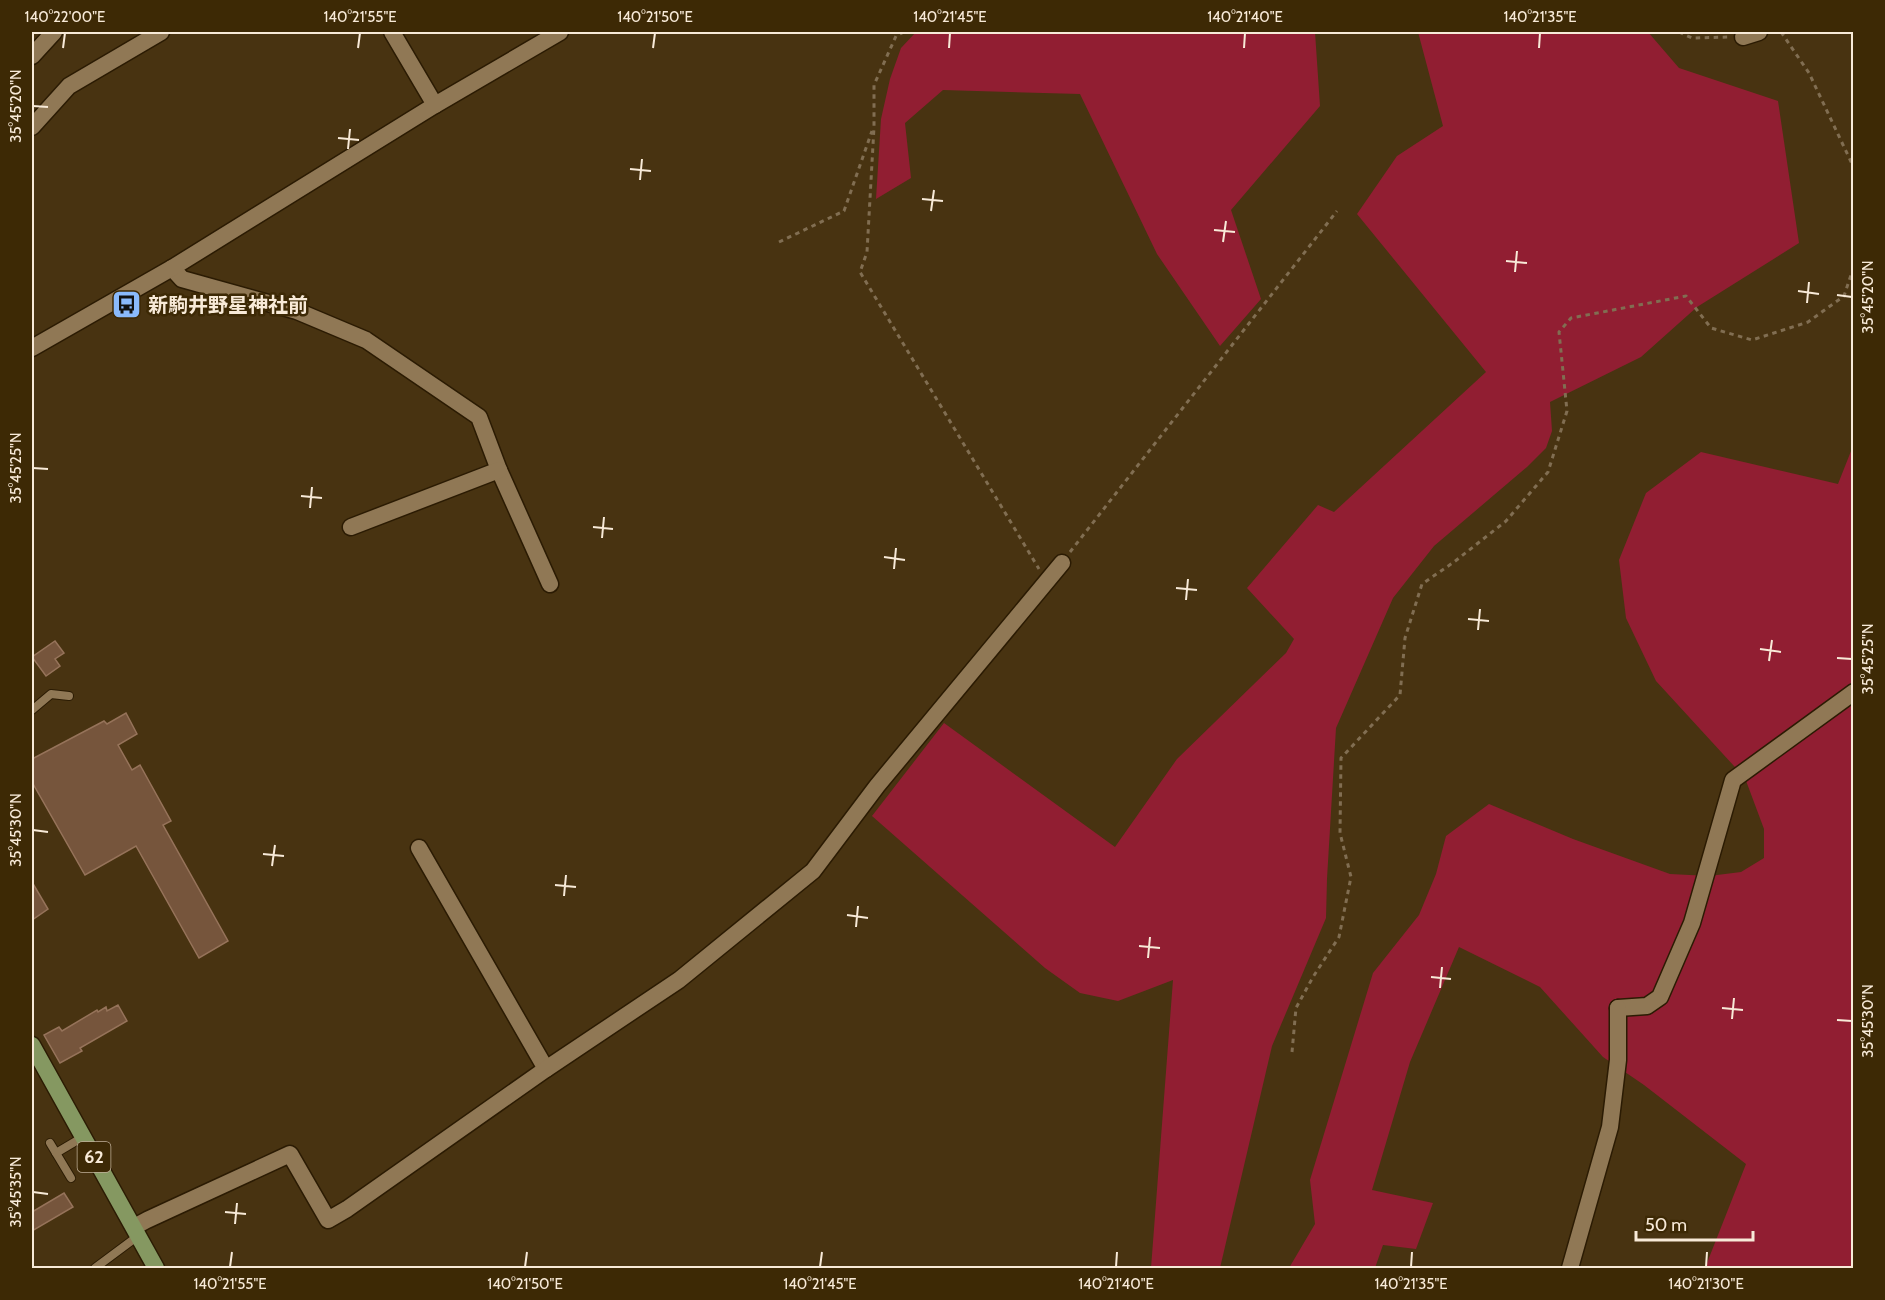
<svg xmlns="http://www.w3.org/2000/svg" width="1885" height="1300" font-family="Cabin,'Noto Sans JP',sans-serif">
<rect width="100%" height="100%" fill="#483311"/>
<!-- green -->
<g fill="#911e32">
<path d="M916,32H1315L1320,106L1231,210L1261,299L1220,346L1157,254L1080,94L943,90L905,123L911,178L876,199L881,119L890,79L901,48Z"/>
<path d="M1418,32H1648L1679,68L1778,101L1799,243L1697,307L1641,357L1550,402L1552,431L1546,448L1527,467L1434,546L1393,598L1336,728L1327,879L1326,918L1272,1046L1220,1268H1151L1173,980L1118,1001L1080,993L1045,968L872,816L944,723L1115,847L1177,759L1286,653L1294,639L1247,588L1318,505L1334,512L1486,372L1357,214L1397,156L1443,126Z"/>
<path d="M1853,446V1268H1705L1746,1164L1644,1085L1603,1057L1540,987L1459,947L1410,1062L1372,1190L1433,1203L1416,1249L1383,1245L1375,1268H1289L1315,1224L1310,1180L1373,973L1419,915L1436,874L1446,836L1489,804L1573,839L1670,874L1709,876L1741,872L1764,858V829L1745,778L1656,681L1626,618L1619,560L1646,493L1701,452L1838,484Z"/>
</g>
<!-- building -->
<g fill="#76553c" stroke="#96735a" stroke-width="1.5">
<path d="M55,641L64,653L55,659L60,666L46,676L32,657Z"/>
<path d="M126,713L137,734L118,745L132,770L140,765L171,821L163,825L228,941L199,958L136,846L85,875L32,782V759L104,721L107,724Z"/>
<path d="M32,882L48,909L32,920Z"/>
<path d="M118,1005L127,1021L80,1048L82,1051L60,1063L44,1035L59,1027L62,1031L97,1010L98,1012L106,1007L107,1011Z"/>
<path d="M64,1193L73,1207L32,1231V1212Z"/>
</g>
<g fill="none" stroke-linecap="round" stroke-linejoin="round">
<defs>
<g id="service">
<path d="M32,710L51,694L69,696"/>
<path d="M50,1143L71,1178"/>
<path d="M56,1153L83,1137"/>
<path d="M95,1268L138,1236"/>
</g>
<g id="minor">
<path d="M1743,37L1759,32"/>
<path d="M32,56L54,32"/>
<path d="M32,127L69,86L161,32"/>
<path d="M172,268L182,279L297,311L366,340L479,417L499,470L550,584"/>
<path d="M351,527L499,470"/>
<path d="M419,848L546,1069"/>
<path d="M1618,1008L1647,1006L1660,997L1692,923L1733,780L1854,692"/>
<path d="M134,1227L147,1220L290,1154L328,1220L347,1209L546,1069L679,980L813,871L877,786L1062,563"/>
</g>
<g id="tertiary">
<path d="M392,32L435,105"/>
<path d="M32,348L172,268L435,105L560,32"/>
<path d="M1570,1268L1610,1127L1618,1060V1008"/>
</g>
<path id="primary" d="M32,1045L156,1268"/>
</defs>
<!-- service casing -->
<use href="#service" stroke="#2b1b03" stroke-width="10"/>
<!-- minor casing -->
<use href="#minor" stroke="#2b1b03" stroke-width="19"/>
<!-- tertiary casing -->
<use href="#tertiary" stroke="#2b1b03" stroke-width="19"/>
<!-- primary casing -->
<use href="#primary" stroke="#2b1b03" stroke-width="19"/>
<!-- path -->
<g stroke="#816e52" stroke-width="3" stroke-dasharray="4.5 4.5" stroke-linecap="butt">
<path d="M904,32L896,36L874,85V127L867,252L860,272L1039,569"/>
<path d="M1679,32L1692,38L1729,37"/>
<path d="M1781,32L1809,73L1854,168"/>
<path d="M779,242L844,211L872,131"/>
<path d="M1070,552L1337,211"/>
<path d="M1292,1052L1296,1008L1313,977L1339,937L1351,877L1340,833L1341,758L1400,695L1405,638L1422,584L1454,562L1506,521L1548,472L1567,411L1559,332L1571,318L1686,296L1711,328L1752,340L1808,322L1844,296L1854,266"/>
</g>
<!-- service -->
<use href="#service" stroke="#907855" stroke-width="8"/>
<!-- minor -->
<use href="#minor" stroke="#907855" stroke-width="16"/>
<!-- tertiary -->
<use href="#tertiary" stroke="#907855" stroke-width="16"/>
<!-- primary -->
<use href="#primary" stroke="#859861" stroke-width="16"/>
</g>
<!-- ticks -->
<path fill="none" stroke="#f8ead8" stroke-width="2" d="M63,48L65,33M358,48L360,33M653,48L655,33M949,48L950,33M1244,48L1245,33M1539,48L1540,33M33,106L48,107M338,138L359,140M348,149L350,129M630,169L651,171M640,180L642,159M922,199L943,201M931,211L934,190M1214,230L1235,232M1223,242L1226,221M1506,261L1527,263M1515,272L1517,251M1798,291L1819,294M1837,295L1852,297M1807,303L1809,282M33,468L48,469M301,496L322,498M310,508L312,487M593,527L613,529M602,538L604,517M884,557L905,560M894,569L896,548M1176,588L1197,590M1186,600L1188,579M1468,619L1489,621M1478,630L1480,609M1760,649L1781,652M1837,658L1852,659M1769,661L1772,640M33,830L48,832M263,854L284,856M272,866L275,845M555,885L576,887M564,896L566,875M847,915L868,918M856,927L858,906M1139,946L1160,948M1148,958L1150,937M1431,977L1451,979M1440,988L1442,967M1722,1008L1743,1010M1732,1019L1734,998M1837,1020L1852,1021M33,1192L48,1194M225,1212L246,1214M235,1224L237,1203M230,1267L232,1252M525,1267L527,1252M820,1267L822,1252M1116,1267L1117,1252M1411,1267L1412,1252M1706,1267L1707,1252"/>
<!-- icons -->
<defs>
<symbol id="bus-square" viewBox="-11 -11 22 22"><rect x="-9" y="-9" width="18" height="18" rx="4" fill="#8abafc" stroke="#3d2905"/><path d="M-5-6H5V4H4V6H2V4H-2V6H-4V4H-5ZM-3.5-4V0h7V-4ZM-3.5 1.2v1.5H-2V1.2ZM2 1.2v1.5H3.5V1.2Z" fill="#111"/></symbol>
</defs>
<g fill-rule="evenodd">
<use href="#bus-square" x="110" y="288" width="33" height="33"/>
</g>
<g text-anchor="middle" stroke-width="5" stroke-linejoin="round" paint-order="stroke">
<!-- shield labels -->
<rect fill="#3d2905" stroke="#c0b099" stroke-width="1.5" x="77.5" y="1142" width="33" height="30" rx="4.5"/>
<g font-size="18" font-weight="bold" fill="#f8ead8">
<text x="94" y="1163">62</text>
</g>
<!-- poi labels -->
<g font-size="20" font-weight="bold" fill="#f8ead8" stroke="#3d2905" text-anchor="start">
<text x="148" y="312">新駒井野星神社前</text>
</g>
</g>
<!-- border -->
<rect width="1885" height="1300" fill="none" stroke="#3d2905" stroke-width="66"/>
<!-- scale -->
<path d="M1636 1231v9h117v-9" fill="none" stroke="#f8ead8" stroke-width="3"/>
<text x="1645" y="1231" font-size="18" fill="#f8ead8" stroke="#3d2905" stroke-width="4.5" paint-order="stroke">50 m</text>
<rect x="33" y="33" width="1819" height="1234" fill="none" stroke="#f8ead8" stroke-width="2"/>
<g font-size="15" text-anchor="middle" fill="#f8ead8">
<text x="65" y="22">140°22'00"E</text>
<text x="360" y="22">140°21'55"E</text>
<text x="655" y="22">140°21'50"E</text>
<text x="950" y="22">140°21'45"E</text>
<text x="1245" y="22">140°21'40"E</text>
<text x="1540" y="22">140°21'35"E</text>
<text transform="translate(16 106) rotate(-90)" y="5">35°45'20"N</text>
<text transform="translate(1868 297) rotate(-90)" y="5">35°45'20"N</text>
<text transform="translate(16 468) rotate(-90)" y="5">35°45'25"N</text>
<text transform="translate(1868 659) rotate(-90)" y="5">35°45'25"N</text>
<text transform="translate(16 830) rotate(-90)" y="5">35°45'30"N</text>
<text transform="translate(1868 1021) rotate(-90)" y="5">35°45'30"N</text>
<text transform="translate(16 1192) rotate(-90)" y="5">35°45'35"N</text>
<text x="230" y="1289">140°21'55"E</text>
<text x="525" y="1289">140°21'50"E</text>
<text x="820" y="1289">140°21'45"E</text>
<text x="1116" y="1289">140°21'40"E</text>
<text x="1411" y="1289">140°21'35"E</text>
<text x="1706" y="1289">140°21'30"E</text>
</g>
</svg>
